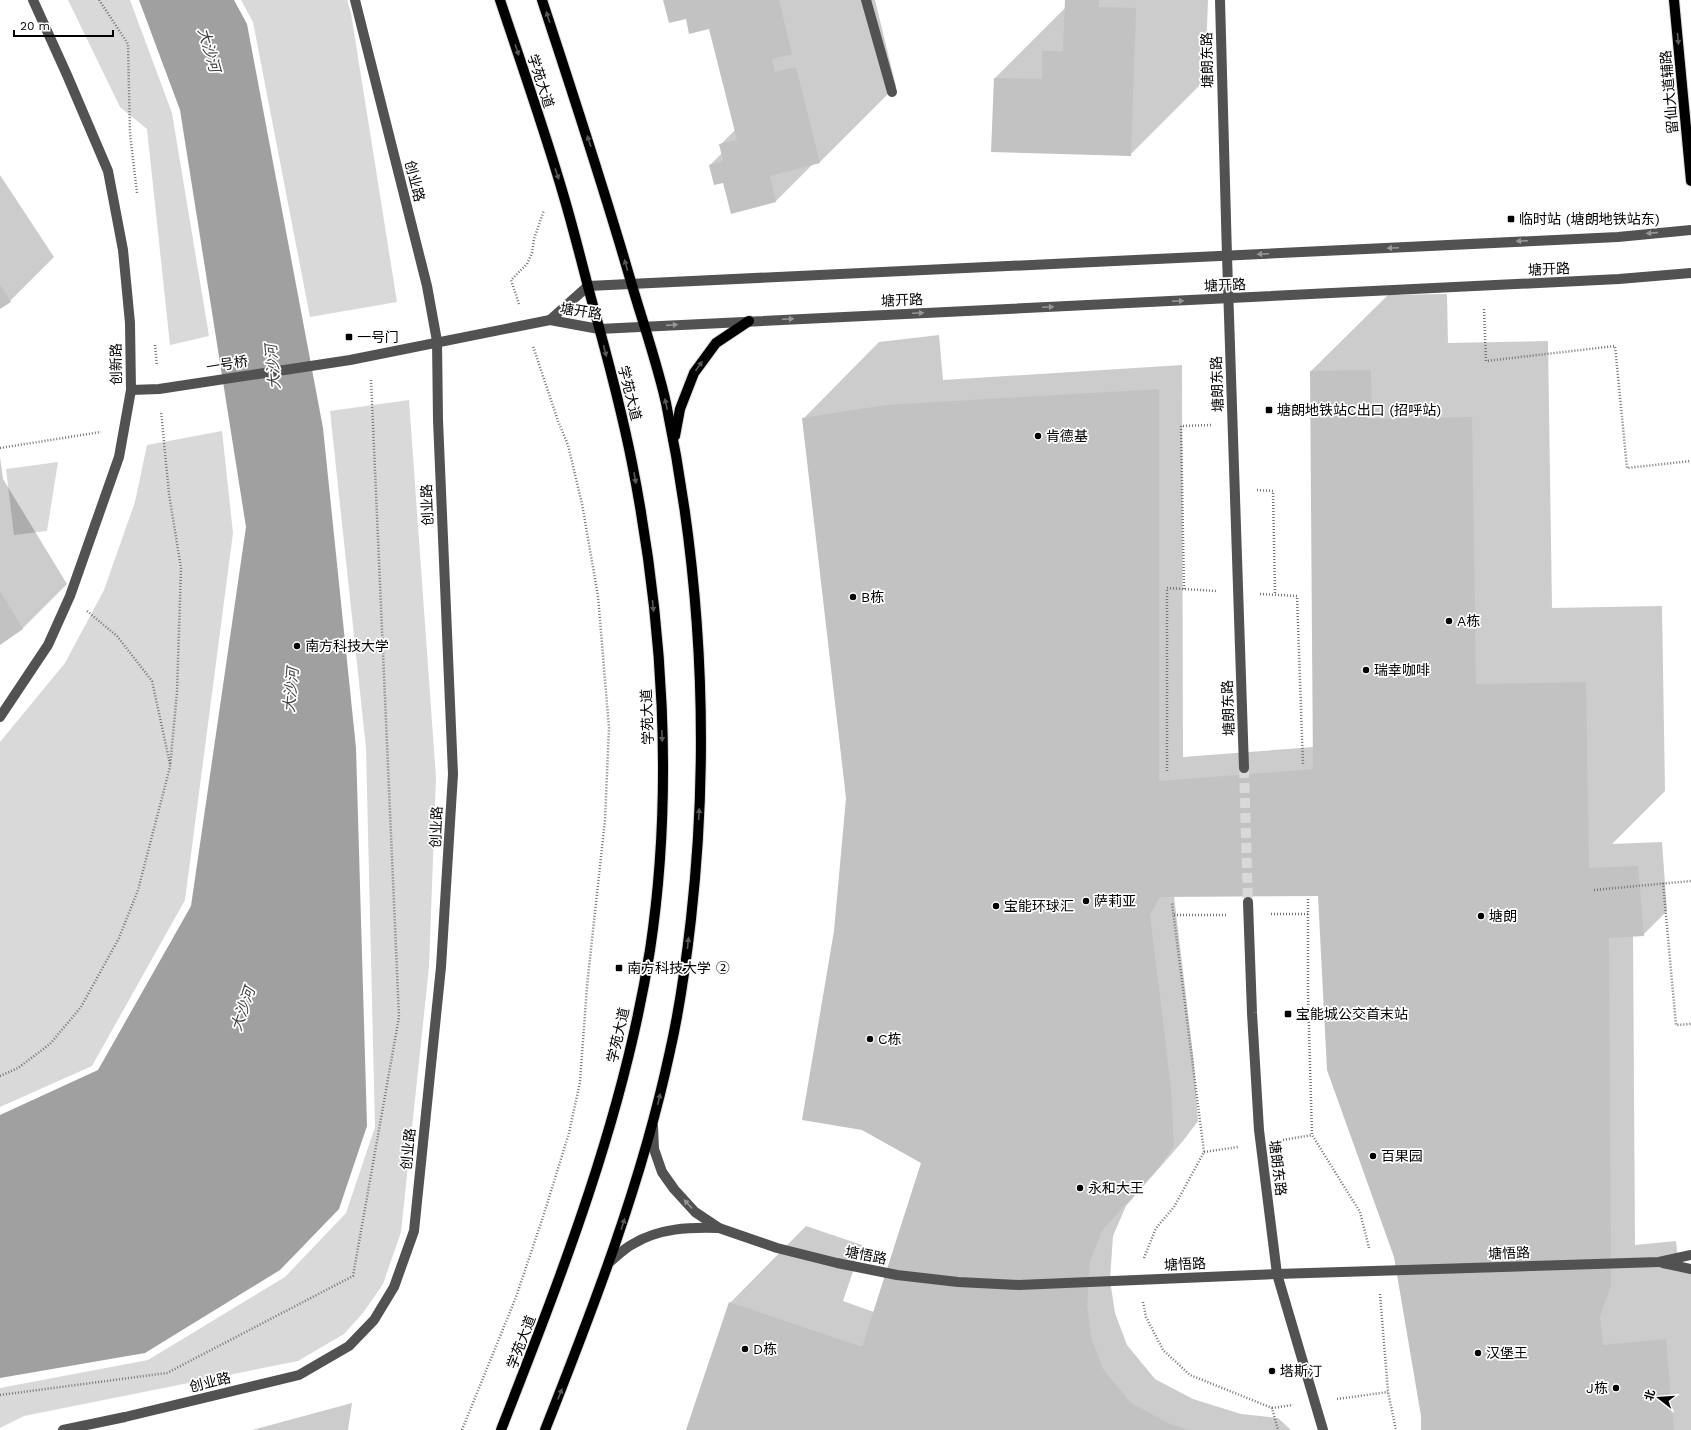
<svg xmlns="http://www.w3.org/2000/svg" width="1691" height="1430" font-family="'Work Sans','Noto Sans SC',sans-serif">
<rect width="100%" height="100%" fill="#fff"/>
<!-- green -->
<g fill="#d9d9d9">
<path d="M68,0H130L172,113L209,336L170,345L147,129L120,107Z"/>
<path d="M241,0H347L351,13L397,302L310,317L253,22Z"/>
<path d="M409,400L436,778L429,967L401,1232L383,1284L363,1313L344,1334L298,1361L24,1416L0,1428V1388L148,1360L285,1277L346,1213L375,1127L366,748L330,411Z"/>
<path d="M222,431L233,533L185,900L92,1066L0,1107V742L65,663L104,590L135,502L147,445Z"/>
<path d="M58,462L47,531L14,535L6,469Z"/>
</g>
<!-- water -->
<path fill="#a0a0a0" d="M139,0H234L247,24L323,428L356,748L367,1126L339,1209L280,1270L145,1353L0,1378V1115L98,1070L191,906L246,527L180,110Z"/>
<!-- shadow -->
<g fill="#0003">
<path d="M664,0H875L896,86L819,163L813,164L776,201L732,213L724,182L710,165L722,153L720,145L735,130L710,28L687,18Z"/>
<path d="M1066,0H1208L1205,80L1130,155L995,78L1065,8Z"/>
<path d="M0,175L54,257L10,301L0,308Z"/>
<path d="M1447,294L1448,343L1548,341L1552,608L1662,606L1665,791L1612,844L1662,842L1667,911L1643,935H1633L1635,1245L1676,1241L1679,1269L1691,1268V1430H1422V1416L1395,1257L1319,895L1174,896L1194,1063L1198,1121L1183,1141L1126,1206L1113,1236L1110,1280L1115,1313L1127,1345L1155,1379L1193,1399L1241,1414L1278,1418L1291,1430H687L730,1303L806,1226L862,1245L843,1301L874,1312L922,1162L835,931L847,798L803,419L879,342L939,335L943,380L1182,365L1183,757L1314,747L1311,371L1388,295Z"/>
<path d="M0,457L3,479L67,584L23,628L0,643Z"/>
<path d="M352,1403L348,1430H252Z"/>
</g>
<!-- building -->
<g fill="#c2c2c2">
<path d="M663,0H779L792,54L772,59L775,72L796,67L820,163L770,176L776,202L731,214L723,183L714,185L709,165L723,161L719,144L737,140L709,29L689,34L686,19L669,23Z"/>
<path d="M1065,0H1099V7L1136,8L1131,156L991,152L994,78L1042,79V51H1063Z"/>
<path d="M0,285L11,302L0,309Z"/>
<path d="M1371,370L1372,419L1472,417L1476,684L1586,682L1589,868L1638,866L1644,936L1609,938L1611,1285L1600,1317L1603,1345L1666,1339L1674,1430H1421V1416L1394,1257L1327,1070L1318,896L1160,897L1150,915L1171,1088L1174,1146L1159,1167L1102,1231L1090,1261L1087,1305L1091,1337L1103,1369L1131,1403L1168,1423L1189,1430H686L729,1302L862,1347L921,1163L862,1130L802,1120L834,931L846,798L802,418L886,405L1159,389V781L1313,769L1310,371Z"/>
<path d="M0,591L23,629L0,645Z"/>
</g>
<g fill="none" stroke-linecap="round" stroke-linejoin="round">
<!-- minor-tunnel -->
<path stroke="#d9d9d9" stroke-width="10" stroke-dasharray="10 5" stroke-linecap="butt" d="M1244,768L1248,902"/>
<defs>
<g id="major">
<path d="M500,0C522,66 545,131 564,197C574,231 582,264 591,298C606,352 621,407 632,463C663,620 674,791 650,950C624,1116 562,1274 501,1430"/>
<path d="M542,0C573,94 604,188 631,282C643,323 657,363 666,403C701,572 710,748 691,919C686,963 680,1007 670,1051C642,1182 594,1306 545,1430"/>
<path d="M1674,0L1691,181"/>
<path d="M675,436L680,409L694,373L716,343L749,321"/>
</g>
</defs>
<!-- major casing -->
<use href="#major" stroke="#dbdbdb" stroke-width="12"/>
<!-- path -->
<g stroke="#747474" stroke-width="2.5" stroke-dasharray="1 2" stroke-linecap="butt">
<path d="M99,0L128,44L130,134L137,193"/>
<path d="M519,304L511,280L527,264L532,253L534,239L544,210"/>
<path d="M1484,309L1486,361L1615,346L1627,468L1691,461"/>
<path d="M155,345L157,366"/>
<path d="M0,448L101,432"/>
<path d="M1257,490L1273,491L1275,595"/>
<path d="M1184,589L1181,426L1211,425"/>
<path d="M1260,594L1297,596L1303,764"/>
<path d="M87,611L117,636L152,681L170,764"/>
<path d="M1167,771V588L1217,591"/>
<path d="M1663,883L1676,1025L1691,1024"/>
<path d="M1594,890L1691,881"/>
<path d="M1308,899V992L1312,1135L1360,1212L1369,1248"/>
<path d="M1271,914H1308"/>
<path d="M1174,915H1226"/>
<path d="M0,1076L18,1068L50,1044L81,1007L119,938L138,890L170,767L177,692L181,568L169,494L161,411"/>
<path d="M1283,1140L1312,1135"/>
<path d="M1204,1152L1238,1147"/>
<path d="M1144,1258L1156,1228L1174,1207L1204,1152L1172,903"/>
<path d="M1380,1294L1388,1392L1396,1430"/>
<path d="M1143,1302L1146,1317L1163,1350L1190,1375L1272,1408L1278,1430"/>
<path d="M0,1395L167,1373L353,1276L399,1017L371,379"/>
<path d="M1337,1399L1388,1392"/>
<path d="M1272,1408L1293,1405"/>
<path d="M462,1430L516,1297L543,1217L569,1133L580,1082L587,986L605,820L609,728L598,596L582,504L568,445L558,421L533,346"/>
</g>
<!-- minor -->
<g stroke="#525252" stroke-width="10">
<path d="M866,0L892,92"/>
<path d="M1220,0L1227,256L1244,768"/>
<path d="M550,320L588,286L1618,237L1691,230"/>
<path d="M131,390L159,389L350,360L550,320L599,329L1619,279L1691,273"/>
<path d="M0,717L48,645L70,596L119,457L131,390L130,323L123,250L108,171L67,75L33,0"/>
<path d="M1248,902L1252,1013L1259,1130L1277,1274L1323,1430"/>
<path d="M653,1126L654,1149L662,1172L674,1189L695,1212L719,1228L777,1248L837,1263L897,1275L958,1282L1019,1285L1277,1274L1659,1262L1691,1255"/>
<path d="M611,1261C618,1255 625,1248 633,1244C659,1228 690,1227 719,1228"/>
<path d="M1663,1263L1691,1269"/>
<path d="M63,1430L125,1417L299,1375L349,1346L374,1320L394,1287L414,1231L441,967L453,774L438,420L437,341L427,286L355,0"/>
</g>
<!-- major -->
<use href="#major" stroke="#000" stroke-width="10"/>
</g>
<!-- one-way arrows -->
<defs><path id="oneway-solid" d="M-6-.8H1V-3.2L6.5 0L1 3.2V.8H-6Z"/></defs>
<g fill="#595959">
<use href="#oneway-solid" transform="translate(548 17) rotate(-108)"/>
<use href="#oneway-solid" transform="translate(1678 39) rotate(85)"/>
<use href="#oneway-solid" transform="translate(517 50) rotate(72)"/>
<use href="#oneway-solid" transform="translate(589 141) rotate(-108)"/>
<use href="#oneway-solid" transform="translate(557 174) rotate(72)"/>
<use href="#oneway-solid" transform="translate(626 265) rotate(-106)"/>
<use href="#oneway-solid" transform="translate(605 351) rotate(76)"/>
<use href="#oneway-solid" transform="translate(699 366) rotate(-54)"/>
<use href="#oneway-solid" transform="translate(666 404) rotate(-102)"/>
<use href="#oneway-solid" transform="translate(635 478) rotate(80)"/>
<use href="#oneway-solid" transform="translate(653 606) rotate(85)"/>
<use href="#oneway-solid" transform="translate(662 736) rotate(88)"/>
<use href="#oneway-solid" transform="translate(699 814) rotate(-87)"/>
<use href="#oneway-solid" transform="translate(688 943) rotate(-84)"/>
<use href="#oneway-solid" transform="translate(659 1099) rotate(-76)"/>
<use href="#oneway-solid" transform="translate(623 1224) rotate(-72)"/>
<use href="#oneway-solid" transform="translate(560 1394) rotate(-68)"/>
</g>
<g fill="#979797">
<use href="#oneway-solid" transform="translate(1652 233) rotate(175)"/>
<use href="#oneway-solid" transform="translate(1522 241) rotate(177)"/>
<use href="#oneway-solid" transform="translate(1393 248) rotate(177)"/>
<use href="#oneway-solid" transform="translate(1263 254) rotate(177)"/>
<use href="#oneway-solid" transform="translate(1178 301) rotate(-3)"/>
<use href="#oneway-solid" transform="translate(1048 307) rotate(-3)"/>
<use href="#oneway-solid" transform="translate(918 313) rotate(-3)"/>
<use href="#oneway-solid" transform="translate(788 319) rotate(-3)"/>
<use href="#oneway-solid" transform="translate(672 325) rotate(-4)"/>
<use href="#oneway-solid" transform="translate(688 1204) rotate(-133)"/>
</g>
<!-- markers -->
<g fill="#000" stroke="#fff" stroke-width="1.5">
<rect x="1507" y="215" width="8" height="8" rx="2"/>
<rect x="345" y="333" width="8" height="8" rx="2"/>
<rect x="1265" y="406" width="8" height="8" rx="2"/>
<circle cx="1038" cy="436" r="4"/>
<circle cx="853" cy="597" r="4"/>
<circle cx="1449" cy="621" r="4"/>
<circle cx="297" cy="646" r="4"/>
<circle cx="1366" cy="670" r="4"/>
<circle cx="1086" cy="901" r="4"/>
<circle cx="996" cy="906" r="4"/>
<circle cx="1481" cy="916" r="4"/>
<rect x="615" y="964" width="8" height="8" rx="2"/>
<rect x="1284" y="1010" width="8" height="8" rx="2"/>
<circle cx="870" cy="1039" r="4"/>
<circle cx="1373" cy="1156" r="4"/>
<circle cx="1080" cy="1188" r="4"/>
<circle cx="745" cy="1349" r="4"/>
<circle cx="1478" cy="1353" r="4"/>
<circle cx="1272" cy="1371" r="4"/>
<circle cx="1616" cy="1388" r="4"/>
</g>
<g text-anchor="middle" stroke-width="3.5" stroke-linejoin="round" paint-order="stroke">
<!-- street labels -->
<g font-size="14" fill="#000" stroke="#fff">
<text transform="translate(1207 60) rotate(-91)" y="5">塘朗东路</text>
<text transform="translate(541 81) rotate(72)" y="5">学苑大道</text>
<text transform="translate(1669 92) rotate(-95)" y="5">留仙大道辅路</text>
<text transform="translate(415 181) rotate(76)" y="5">创业路</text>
<text transform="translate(1549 269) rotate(-3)" y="5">塘开路</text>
<text transform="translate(1225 285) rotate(-3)" y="5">塘开路</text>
<text transform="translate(902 300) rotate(-3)" y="5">塘开路</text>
<text transform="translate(581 311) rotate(9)" y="5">塘开路</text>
<text transform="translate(116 364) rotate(-91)" y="5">创新路</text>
<text transform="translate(227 364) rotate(-9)" y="5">一号桥</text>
<text transform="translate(1217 384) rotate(-92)" y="5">塘朗东路</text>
<text transform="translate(630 393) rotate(76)" y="5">学苑大道</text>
<text transform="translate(427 505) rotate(-92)" y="5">创业路</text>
<text transform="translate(1228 708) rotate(-92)" y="5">塘朗东路</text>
<text transform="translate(647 717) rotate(-92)" y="5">学苑大道</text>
<text transform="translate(436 827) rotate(-87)" y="5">创业路</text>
<text transform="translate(618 1035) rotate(-77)" y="5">学苑大道</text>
<text transform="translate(408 1149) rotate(-84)" y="5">创业路</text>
<text transform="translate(1278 1168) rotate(83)" y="5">塘朗东路</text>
<text transform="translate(1509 1253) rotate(-2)" y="5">塘悟路</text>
<text transform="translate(866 1255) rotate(11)" y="5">塘悟路</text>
<text transform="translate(1185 1264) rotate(-3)" y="5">塘悟路</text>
<text transform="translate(521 1342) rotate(-69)" y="5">学苑大道</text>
<text transform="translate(210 1382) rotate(-14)" y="5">创业路</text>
</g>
<!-- poi labels -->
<g font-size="14" fill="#000" stroke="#fff" text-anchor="start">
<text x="1519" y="224">临时站 (塘朗地铁站东)</text>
<text x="357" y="342">一号门</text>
<text x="1277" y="415">塘朗地铁站C出口 (招呼站)</text>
<text x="1046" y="441">肯德基</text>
<text x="861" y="602">B栋</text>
<text x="1457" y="626">A栋</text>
<text x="305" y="651">南方科技大学</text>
<text x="1374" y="675">瑞幸咖啡</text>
<text x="1094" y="906">萨莉亚</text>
<text x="1004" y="911">宝能环球汇</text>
<text x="1489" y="921">塘朗</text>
<text x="627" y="973">南方科技大学 ②</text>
<text x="1296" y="1019">宝能城公交首末站</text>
<text x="878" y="1044">C栋</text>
<text x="1381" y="1161">百果园</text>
<text x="1088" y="1193">永和大王</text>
<text x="753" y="1354">D栋</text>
<text x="1486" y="1358">汉堡王</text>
<text x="1280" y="1376">塔斯汀</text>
<text x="1608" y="1393" text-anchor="end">J栋</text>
</g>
<!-- water labels -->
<g font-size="15" font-style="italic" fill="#414141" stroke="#fff">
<text transform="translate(209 50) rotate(74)" y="5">大沙河</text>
<text transform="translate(273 367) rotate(-95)" y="5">大沙河</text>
<text transform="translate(291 690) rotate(-85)" y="5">大沙河</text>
<text transform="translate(243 1009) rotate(-71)" y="5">大沙河</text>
</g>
</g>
<!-- north arrow -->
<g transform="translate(1659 1398) rotate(287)" stroke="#ffffff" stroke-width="3" paint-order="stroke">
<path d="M0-3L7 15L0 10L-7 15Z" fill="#000000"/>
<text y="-6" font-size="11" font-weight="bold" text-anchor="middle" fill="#000000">北</text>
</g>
<!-- scale -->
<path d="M14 30v6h99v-6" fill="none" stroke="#000000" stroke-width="2"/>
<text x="20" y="30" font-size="12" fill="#000000" stroke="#ffffff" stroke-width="3" paint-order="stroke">20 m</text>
</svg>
